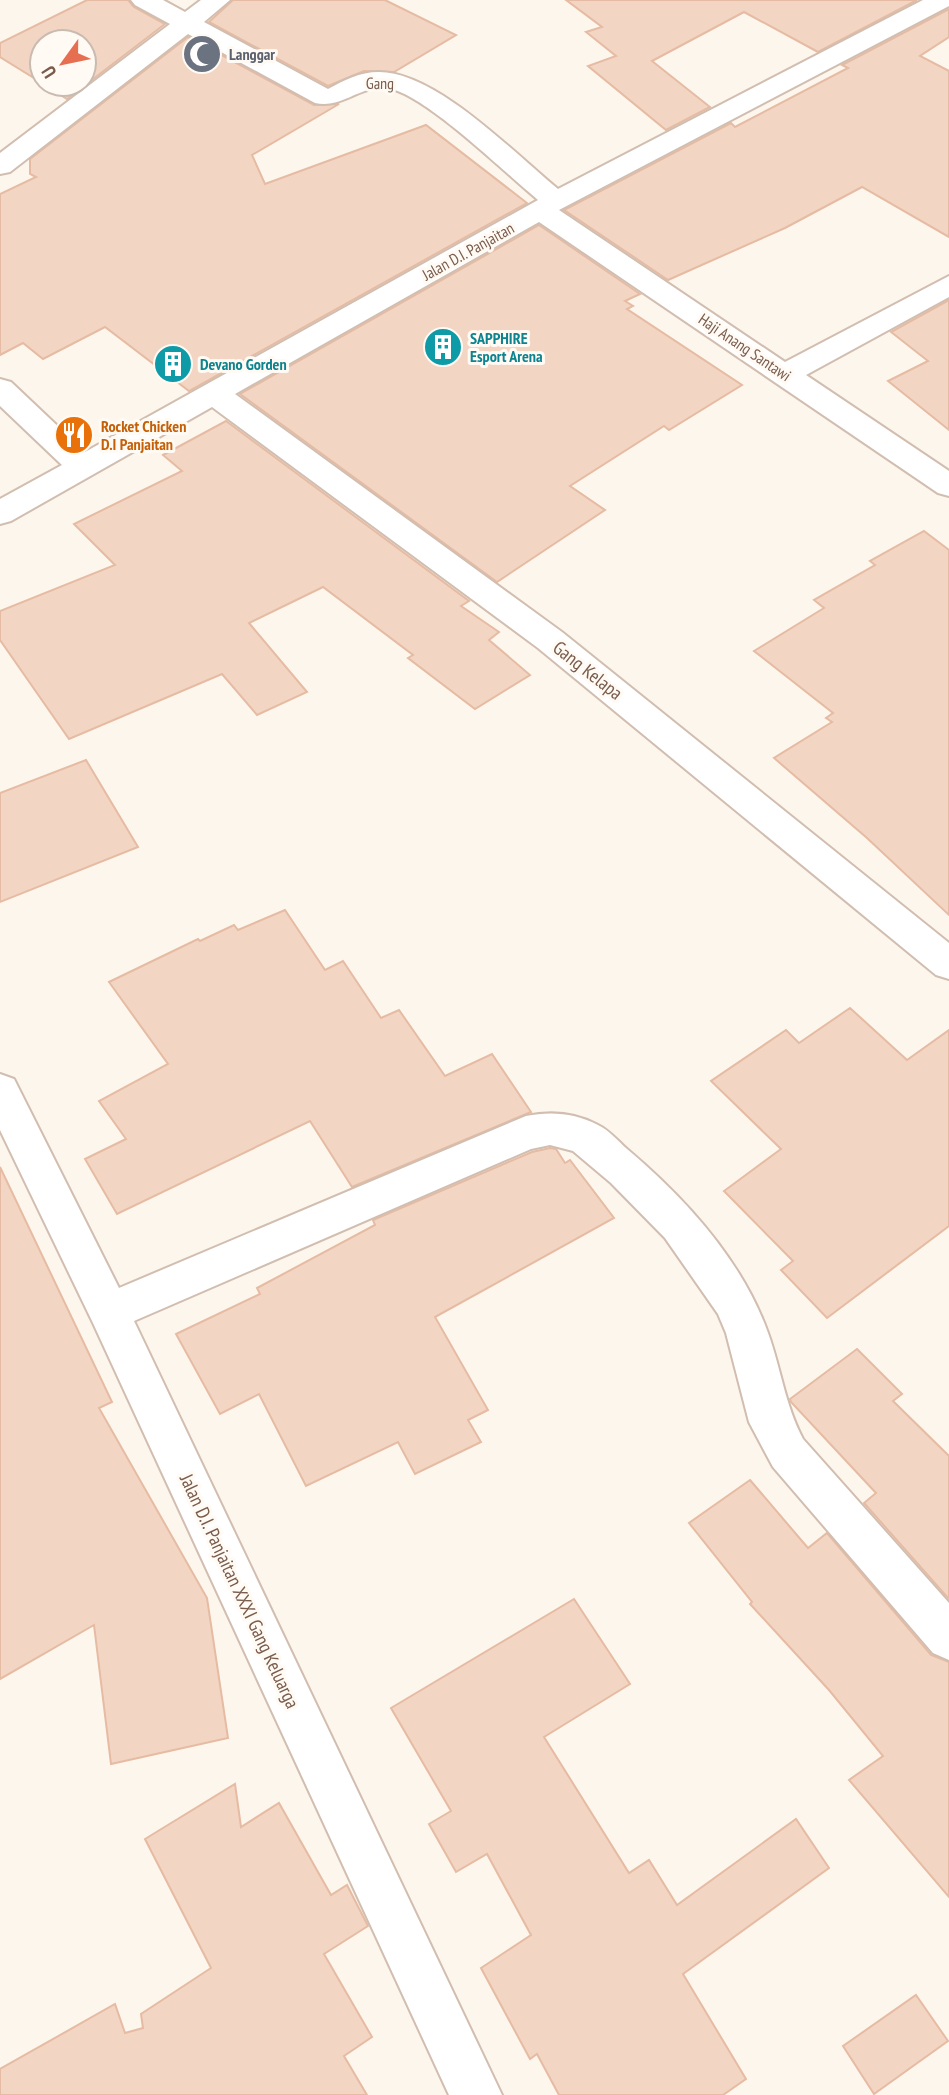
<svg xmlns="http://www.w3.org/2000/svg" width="949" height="2095" font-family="'PT Sans Narrow',sans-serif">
<rect width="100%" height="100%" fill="#fdf6ec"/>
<!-- building -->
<g fill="#f3d5c3" stroke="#e6bba3" stroke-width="2">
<path d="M87,0H128L134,7L165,24L67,99L43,84H84V42H42V83L0,57V43Z"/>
<path d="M233,0H385L456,35L394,72L364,71L328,86L209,22Z"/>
<path d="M566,0H917L818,52L744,12L652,61L710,107L666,130L588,66L616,56L586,32L602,27Z"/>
<path d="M949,9V37L920,56L949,71V237L862,187L785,228L668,280L564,210L731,123L735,127L848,68L842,65Z"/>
<path d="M188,37L314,105L339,104L252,155L265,184L426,125L527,203L189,391L105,327L43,359L23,343L0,355V194L36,177L30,174V159Z"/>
<path d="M539,225L640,294L625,301L633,306L627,309L742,385L669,430L664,426L570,486L605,510L497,582L240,394Z"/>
<path d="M949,300V430L888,381L928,361L891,332Z"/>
<path d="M226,421L469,601L461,606L499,632L489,640L530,675L475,709L408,658L413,655L323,587L249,623L307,692L257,715L222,674L69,739L0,640V611L115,565L74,524L182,471L163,455Z"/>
<path d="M924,531L949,550V915L867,838L774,758L832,722L826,718L833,713L754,651L824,608L814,600L875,565L870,561Z"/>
<path d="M86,760L138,847L0,902V793Z"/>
<path d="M285,910L325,970L343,961L381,1018L399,1010L445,1076L492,1054L531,1112L352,1187L310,1121L117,1214L85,1159L126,1139L99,1101L168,1064L109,982L198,939L200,941L234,925L238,930Z"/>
<path d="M850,1008L907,1060L949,1030V1226L827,1318L781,1270L793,1261L724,1191L781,1149L711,1081L786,1030L799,1043Z"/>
<path d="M550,1148L556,1149L565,1163L570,1160L614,1218L435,1317L488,1410L468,1420L481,1442L415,1474L398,1442L306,1486L259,1394L220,1414L176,1334L260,1294L257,1288L375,1225L373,1220L532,1152Z"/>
<path d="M0,1167L112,1402L99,1408L207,1598L228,1738L111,1764L94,1625L0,1679Z"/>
<path d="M857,1349L902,1394L893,1401L949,1456V1599L864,1503L876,1493L791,1402L790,1399Z"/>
<path d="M750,1480L808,1548L827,1533L931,1655L949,1662V1897L849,1780L883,1756L829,1690L750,1604L752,1602L689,1523Z"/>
<path d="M574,1599L630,1684L544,1737L629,1873L649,1860L677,1905L796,1819L829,1868L683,1974L746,2079L723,2095H559L537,2054L530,2059L481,1968L531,1935L487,1854L456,1872L429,1824L451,1811L391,1708Z"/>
<path d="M235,1784L241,1827L279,1803L331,1895L347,1885L368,1926L324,1954L372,2037L344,2056L367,2095H0V2069L115,2004L125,2033L143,2028L141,2014L211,1968L145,1839Z"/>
<path d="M916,1995L948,2041L874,2094L843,2046Z"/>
</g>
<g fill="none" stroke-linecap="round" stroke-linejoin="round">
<defs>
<g id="minor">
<path d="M131,0H163L185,12L201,0H230L204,22L328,89C345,80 359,72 379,72C436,72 514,153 558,189L923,0H949V6L559,210L785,362L949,276V297L806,375L949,471V496L938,493L539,222L235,394L562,632L949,943V979L936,975L538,648L212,407L11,521L0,524V499L62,465L0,406V379L11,382L85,452L538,200C505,173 424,93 387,88C360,85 342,109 315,103L188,34L10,172L0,174V153L170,24L135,5Z"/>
<path d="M0,1074L14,1079L119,1288L526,1116C550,1111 576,1113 598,1125C609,1130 618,1141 627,1149C685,1198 742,1260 768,1333C781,1369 785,1405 803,1439L949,1603V1660L933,1653L773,1467L749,1422L726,1333L718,1314L665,1238L611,1183L573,1151L550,1145L531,1149L134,1321L502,2095H449L93,1323L0,1130Z"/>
</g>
</defs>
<!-- minor casing -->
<use href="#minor" stroke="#d1beb0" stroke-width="4"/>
<!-- minor -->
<use href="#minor" fill="#fff" fill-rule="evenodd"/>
</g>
<!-- icons -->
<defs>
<symbol id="mosque-disc" viewBox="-11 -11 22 22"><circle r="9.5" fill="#6b7280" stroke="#fffaf3"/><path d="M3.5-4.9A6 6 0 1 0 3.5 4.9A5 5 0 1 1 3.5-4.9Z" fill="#fff"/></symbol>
<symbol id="building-disc" viewBox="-11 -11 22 22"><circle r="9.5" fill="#0f9aa8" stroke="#fffaf3"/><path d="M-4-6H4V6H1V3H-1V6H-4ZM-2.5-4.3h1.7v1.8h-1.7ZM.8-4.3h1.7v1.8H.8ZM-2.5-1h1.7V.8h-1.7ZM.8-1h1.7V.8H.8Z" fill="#fff"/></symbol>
<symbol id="restaurant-disc" viewBox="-11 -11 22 22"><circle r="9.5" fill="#e8710a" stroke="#fffaf3"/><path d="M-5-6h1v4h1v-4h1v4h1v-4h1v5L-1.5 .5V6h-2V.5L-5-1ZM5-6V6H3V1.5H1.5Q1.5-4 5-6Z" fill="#fff"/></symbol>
</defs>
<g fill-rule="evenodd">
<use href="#mosque-disc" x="180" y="32" width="44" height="44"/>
<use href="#building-disc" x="421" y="325" width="44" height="44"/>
<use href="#building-disc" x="151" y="342" width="44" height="44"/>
<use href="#restaurant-disc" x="52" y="413" width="44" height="44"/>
</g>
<g text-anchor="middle" stroke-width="6" stroke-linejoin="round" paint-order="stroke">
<!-- far-worship labels -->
<g font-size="16" font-weight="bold" fill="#5b616d" stroke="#fffaf3" text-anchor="start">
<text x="229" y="60">Langgar</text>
</g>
<!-- far-street labels -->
<g font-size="16" fill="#7a5c4d" stroke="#fffaf3">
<text transform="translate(380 83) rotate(1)" y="6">Gang</text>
<text transform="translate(468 251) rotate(-29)" y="6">Jalan D.I. Panjaitan</text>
<text transform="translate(745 347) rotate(34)" y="6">Haji Anang Santawi</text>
</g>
<!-- far-culture labels -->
<g font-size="16" font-weight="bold" fill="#0d838f" stroke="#fffaf3" text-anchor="start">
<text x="470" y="344">SAPPHIRE<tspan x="470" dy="18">Esport Arena</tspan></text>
<text x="200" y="370">Devano Gorden</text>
</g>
<!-- far-food labels -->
<g font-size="16" font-weight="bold" fill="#c56008" stroke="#fffaf3" text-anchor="start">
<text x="101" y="432">Rocket Chicken<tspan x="101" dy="18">D.I Panjaitan</tspan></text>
</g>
<!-- street labels -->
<g font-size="19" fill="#7a5c4d" stroke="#fffaf3">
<text transform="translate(588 670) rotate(38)" y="7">Gang Kelapa</text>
<text transform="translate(240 1591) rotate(65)" y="7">Jalan D.I. Panjaitan XXXI Gang Keluarga</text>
</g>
</g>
<!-- north arrow -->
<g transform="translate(63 63) rotate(237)"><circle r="33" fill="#fffaf3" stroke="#cabbb1" stroke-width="2"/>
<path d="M0-5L12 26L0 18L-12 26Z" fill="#e76f51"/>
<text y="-10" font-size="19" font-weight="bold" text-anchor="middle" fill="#7a5c4d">U</text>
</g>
</svg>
